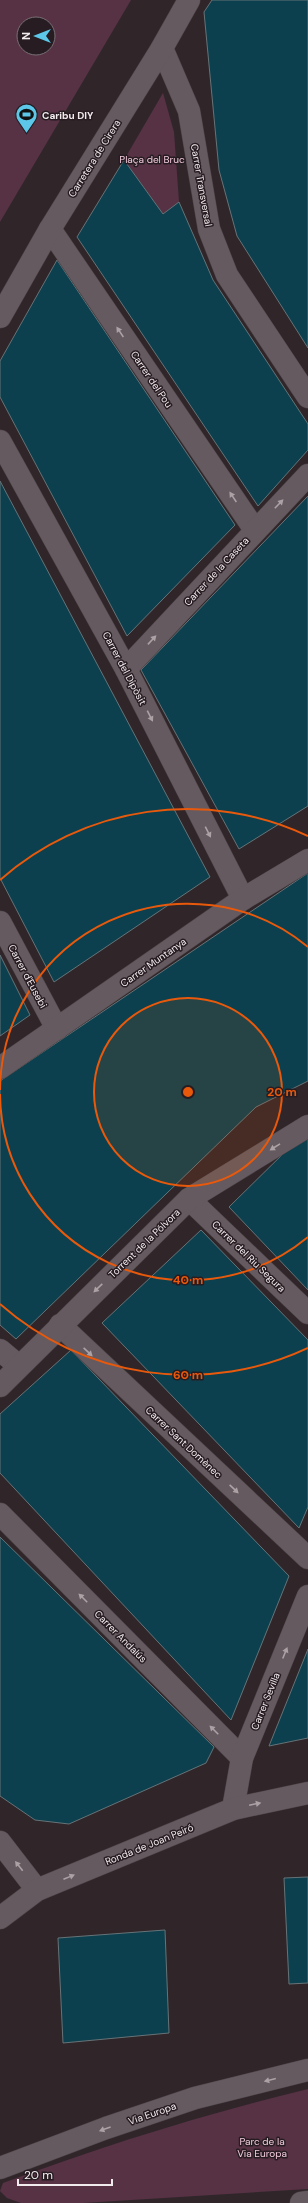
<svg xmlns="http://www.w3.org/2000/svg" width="308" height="2203" font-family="'DM Sans',sans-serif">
<rect width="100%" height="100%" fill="#30262a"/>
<!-- green -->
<g fill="#573244" fill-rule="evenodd">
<path d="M0,0H131L0,222ZM24,24H48V48H24Z"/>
<path d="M163,93L174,132L179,202L163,214L124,160Z"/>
<path d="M308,2089V2189L83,2203H21L7,2198L0,2191L3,2183C102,2146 205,2114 308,2089Z"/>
</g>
<!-- building -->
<g fill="#0c404e" stroke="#667377">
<path d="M212,0H308V348L237,236L219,170L204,12Z"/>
<path d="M124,160L163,214L179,202L213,280L308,424V450L258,506L77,237Z"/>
<path d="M57,260L235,525L127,636L0,397V361Z"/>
<path d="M0,481L210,877L54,982L0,878Z"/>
<path d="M308,496V806L239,849L141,670Z"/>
<path d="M308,873V1081L256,1107L16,1339L0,1325V1081Z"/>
<path d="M0,955L30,1015L0,1036Z"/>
<path d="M308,1135V1290L229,1207L292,1145Z"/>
<path d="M201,1230L308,1340V1507L299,1528L102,1323Z"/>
<path d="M71,1350L289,1576L231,1720L0,1473V1414Z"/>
<path d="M0,1537L214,1747L206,1763L69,1824L35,1820L0,1796Z"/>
<path d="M308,1649V1738L269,1746Z"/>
<path d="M308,1877V1983L289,1984L284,1878Z"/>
<path d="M165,1930L169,2033L63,2043L58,1938Z"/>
</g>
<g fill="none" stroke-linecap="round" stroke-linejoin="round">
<defs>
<g id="minor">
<path d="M162,48L189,111L209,229L227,275L308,397"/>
<path d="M50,229L255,530"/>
<path d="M0,317L50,229L162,48L189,0"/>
<path d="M0,441L126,669L243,899"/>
<path d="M126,669L308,475"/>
<path d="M0,922L57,1029"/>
<path d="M0,1068L243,899L308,860"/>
<path d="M189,1199L308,1313"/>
<path d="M60,1325L308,1558"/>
<path d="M0,1350L19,1366"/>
<path d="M0,1386L189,1199L308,1126"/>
<path d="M0,1514L242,1758"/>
<path d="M233,1809L242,1758L308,1596"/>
<path d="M0,1842L37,1890"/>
<path d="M0,1918L37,1890L233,1809L308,1793"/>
<path d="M0,2168L106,2128L195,2098L308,2070"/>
<path d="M301,2203L308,2202"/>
</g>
</defs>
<!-- minor casing -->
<use href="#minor" stroke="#4c4448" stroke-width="23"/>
<!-- minor -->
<use href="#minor" stroke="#655a5f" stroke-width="22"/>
</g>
<!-- one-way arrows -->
<defs><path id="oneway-solid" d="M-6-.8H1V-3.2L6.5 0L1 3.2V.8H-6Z"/></defs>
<g fill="#aca2a6">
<use href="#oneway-solid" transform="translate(120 332) rotate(-124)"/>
<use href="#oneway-solid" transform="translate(233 497) rotate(-124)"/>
<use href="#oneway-solid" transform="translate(279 504) rotate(-46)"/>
<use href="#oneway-solid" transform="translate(152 640) rotate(-47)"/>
<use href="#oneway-solid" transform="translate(150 716) rotate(63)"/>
<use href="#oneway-solid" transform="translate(208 832) rotate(63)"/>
<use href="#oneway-solid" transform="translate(275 1147) rotate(148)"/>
<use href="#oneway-solid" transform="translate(98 1288) rotate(136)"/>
<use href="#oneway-solid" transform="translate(88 1352) rotate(43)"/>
<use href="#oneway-solid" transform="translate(234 1489) rotate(43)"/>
<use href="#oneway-solid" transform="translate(83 1598) rotate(-135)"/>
<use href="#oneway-solid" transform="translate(285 1653) rotate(-68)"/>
<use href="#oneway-solid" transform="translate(214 1730) rotate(-135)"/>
<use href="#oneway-solid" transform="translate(255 1804) rotate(-12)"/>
<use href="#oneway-solid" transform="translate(19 1866) rotate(-128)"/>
<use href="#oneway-solid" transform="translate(69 1877) rotate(-22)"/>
<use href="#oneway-solid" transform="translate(270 2080) rotate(166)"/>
<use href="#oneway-solid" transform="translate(105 2129) rotate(160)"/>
</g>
<!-- distance rings -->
<circle cx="188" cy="1092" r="94" fill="#e8590c" fill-opacity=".12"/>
<g fill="none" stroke="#e8590c" stroke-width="2">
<circle cx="188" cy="1092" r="94"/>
<path d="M308 1237A188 188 0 0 1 0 1094M0 1090A188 188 0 0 1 308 947"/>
<path d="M308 1348A283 283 0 0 1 0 1304M0 880A283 283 0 0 1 308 836"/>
</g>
<!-- icons -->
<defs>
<symbol id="stadium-pin" viewBox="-11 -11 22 30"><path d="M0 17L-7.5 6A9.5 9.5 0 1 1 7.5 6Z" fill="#5cc7e8" stroke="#261c21"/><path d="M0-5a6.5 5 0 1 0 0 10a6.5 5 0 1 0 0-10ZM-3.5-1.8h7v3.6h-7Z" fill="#111"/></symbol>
</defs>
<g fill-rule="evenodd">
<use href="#stadium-pin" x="14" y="102" width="25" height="34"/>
</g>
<g text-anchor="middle" stroke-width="3" stroke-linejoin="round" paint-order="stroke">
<!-- poi labels -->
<g font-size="10" font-weight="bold" fill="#f2ebee" stroke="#261c21" text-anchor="start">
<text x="42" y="119">Caribu DIY</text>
</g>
<!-- street labels -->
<g font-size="10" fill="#f2ebee" stroke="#261c21">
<text transform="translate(94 158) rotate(-58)" y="4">Carretera de Cirera</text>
<text transform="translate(202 185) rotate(80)" y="4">Carrer Transversal</text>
<text transform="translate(152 379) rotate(56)" y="4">Carrer del Pou</text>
<text transform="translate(216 571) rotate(-47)" y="4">Carrer de la Caseta</text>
<text transform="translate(125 668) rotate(62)" y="4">Carrer del Dipòsit</text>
<text transform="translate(153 962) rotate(-35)" y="4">Carrer Muntanya</text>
<text transform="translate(28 976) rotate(62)" y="4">Carrer d'Eusebi</text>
<text transform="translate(144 1243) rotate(-44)" y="4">Torrent de la Pólvora</text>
<text transform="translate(249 1256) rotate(44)" y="4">Carrer del Riu Segura</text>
<text transform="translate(184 1442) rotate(43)" y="4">Carrer Sant Domènec</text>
<text transform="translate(121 1636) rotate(45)" y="4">Carrer Andalús</text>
<text transform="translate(265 1701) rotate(-68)" y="4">Carrer Sevilla</text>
<text transform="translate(149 1844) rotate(-22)" y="4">Ronda de Joan Peiró</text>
<text transform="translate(152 2113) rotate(-19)" y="4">Via Europa</text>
</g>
<!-- park labels -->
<g font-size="10" fill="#f3ccdd" stroke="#261c21">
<text x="152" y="163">Plaça del Bruc</text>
<text x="262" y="2145">Parc de la<tspan x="262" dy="12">Via Europa</tspan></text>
</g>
</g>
<circle cx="188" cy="1092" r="6" fill="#e8590c" stroke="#261c21" stroke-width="2"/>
<g font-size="12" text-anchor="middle" font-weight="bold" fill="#e8590c" stroke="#261c21" stroke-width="3" stroke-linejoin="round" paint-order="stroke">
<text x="282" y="1096">20 m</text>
<text x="188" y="1284">40 m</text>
<text x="188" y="1379">60 m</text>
</g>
<!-- north arrow -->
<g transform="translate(36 36) rotate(270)"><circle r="19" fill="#261c21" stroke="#786f73"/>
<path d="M0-3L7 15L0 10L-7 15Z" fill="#5cc7e8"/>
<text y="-6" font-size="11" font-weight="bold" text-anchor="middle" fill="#f2ebee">N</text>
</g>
<!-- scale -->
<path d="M18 2179v6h94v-6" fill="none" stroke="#f2ebee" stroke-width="2"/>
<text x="24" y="2179" font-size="12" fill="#f2ebee" stroke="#261c21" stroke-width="3" paint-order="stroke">20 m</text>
</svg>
